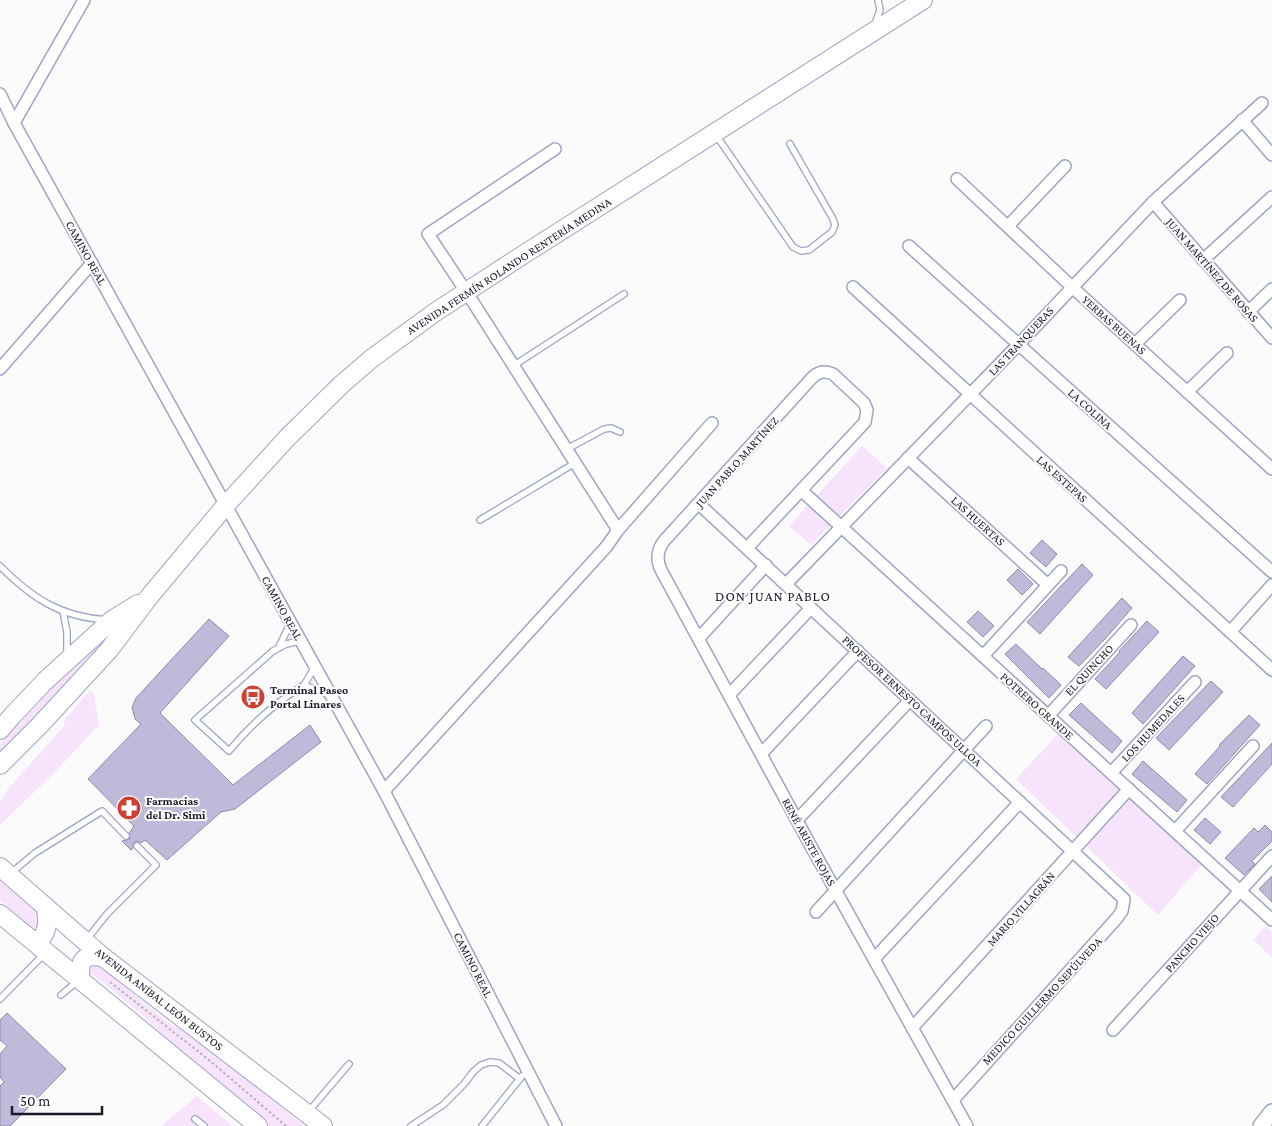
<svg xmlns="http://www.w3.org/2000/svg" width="1272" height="1126" font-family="'Crimson Pro',serif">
<rect width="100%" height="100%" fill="#fbfbfb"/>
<!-- green -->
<g fill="#f7e3fc">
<path d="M862,446L887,468L811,545L789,526Z"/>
<path d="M99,645L102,648L0,757V744L62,677Z"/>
<path d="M90,690L94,694L99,725L54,773L0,825V802L8,789L64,726V721Z"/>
<path d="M1058,734L1202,864L1158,915L1016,779Z"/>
<path d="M0,879L37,911L44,919L40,929L34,930L0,900Z"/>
<path d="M1265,926L1272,932V958L1254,940Z"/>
<path d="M95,962L170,1024L191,1033L304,1126H268L189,1061L144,1016L88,971L89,967Z"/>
<path d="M197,1096L233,1126H161Z"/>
</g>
<!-- building -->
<g fill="#c1b9da" stroke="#918aa9">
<path d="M1042,540L1057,554L1046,567L1030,553Z"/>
<path d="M1082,564L1093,575L1040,634L1027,622Z"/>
<path d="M1018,569L1033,584L1022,595L1007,580Z"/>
<path d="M1122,598L1132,608L1105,639L1079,666L1068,657Z"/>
<path d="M978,611L994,626L983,637L967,622Z"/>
<path d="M209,619L229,636L160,713L233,785L310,725L321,742L235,809L221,812L167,860L145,840L141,843L138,841L134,842L133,848L131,850L122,841L130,839L129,833L134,826L88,779L141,724L135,719L132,707L136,698Z"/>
<path d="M1147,621L1159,632L1106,689L1095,679L1120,652L1119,651Z"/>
<path d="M1016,644L1042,669L1043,668L1061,685L1049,698L1005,654Z"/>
<path d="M1183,656L1195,666L1143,724L1132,713Z"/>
<path d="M1211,681L1223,692L1169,750L1156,738Z"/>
<path d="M1081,703L1122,741L1112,753L1069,715Z"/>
<path d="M1249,715L1260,725L1207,784L1195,774L1220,746L1219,745Z"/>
<path d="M1272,743V764L1233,807L1221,797Z"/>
<path d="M1143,761L1187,800L1177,812L1132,774Z"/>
<path d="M1205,818L1221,832L1210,844L1194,830Z"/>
<path d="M1265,825L1272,832V841L1252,861L1255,864L1244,875L1225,858L1254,828L1258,832Z"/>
<path d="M1272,876V902L1259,889Z"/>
<path d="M7,1013L66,1069L10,1126H0V1086L4,1082L0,1077V1054L7,1046L0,1040V1020Z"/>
</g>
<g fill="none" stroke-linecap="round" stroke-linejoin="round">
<defs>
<g id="lane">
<path d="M875,24L880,10L878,0"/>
<path d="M716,135L793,247L801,251L809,250L832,232L835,225L833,219L790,144"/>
<path d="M513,366L624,294"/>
<path d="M567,449L604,429L611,428L620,432"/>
<path d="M480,520L575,463"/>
<path d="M0,566C32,598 60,617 107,620"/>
<path d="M63,611L67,632V656"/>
<path d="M300,641L286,644L273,651L195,720L229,751C251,724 275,703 304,685"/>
<path d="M279,647L290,624"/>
<path d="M315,667L304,685L328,694"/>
<path d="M11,873L35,853L102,811L126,836"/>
<path d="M87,939L107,914L156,865L137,846"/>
<path d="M61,995L79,980"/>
<path d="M0,999L45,953"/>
<path d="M309,1111L349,1064"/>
<path d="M195,1119L204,1126"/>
<path d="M411,1126L443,1105L464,1084L473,1072L481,1065L490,1062L499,1063L520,1079"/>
<path d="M482,1126L522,1076"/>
</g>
<g id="street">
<path d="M0,94L14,123L384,791L556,1126"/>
<path d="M1242,120L1272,155"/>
<path d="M14,123L84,0"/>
<path d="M555,149L428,234L471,299L618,530"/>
<path d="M957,179L1072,287L1272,469"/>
<path d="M1153,202L1272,338"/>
<path d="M1008,226L1065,166"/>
<path d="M909,246L1272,572"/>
<path d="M1203,260L1272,197"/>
<path d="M853,287L1272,670"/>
<path d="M1248,312L1272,289"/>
<path d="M1135,344L1180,300"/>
<path d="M0,369L92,263"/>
<path d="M1187,392L1227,353"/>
<path d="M908,458L1048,585"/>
<path d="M802,491L1272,920"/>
<path d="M699,504L1124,899L1122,911L1117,918L953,1100"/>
<path d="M747,548L865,422L867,410L864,403L833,374C823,370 817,372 810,380L664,541C657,550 656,559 661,570L813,850L967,1126"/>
<path d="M786,584L1018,345L1153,202L1262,103"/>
<path d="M1230,632L1272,585"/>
<path d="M699,638L766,565"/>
<path d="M983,656L1061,571"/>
<path d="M729,695L811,608"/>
<path d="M1048,716L1131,625"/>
<path d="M761,754L858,651"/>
<path d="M1111,773L1195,682"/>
<path d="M384,791L607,546L618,530L712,423"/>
<path d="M797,820L910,700"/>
<path d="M1175,831L1253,746"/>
<path d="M816,912L986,726"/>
<path d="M874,959L1020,802"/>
<path d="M912,1028L1129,789"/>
<path d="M1113,1030L1272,856"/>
</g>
<path id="secondary" d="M1261,1126L1272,1112"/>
<g id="primary">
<path d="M0,730L12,716L45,681L112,620L138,604"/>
<path d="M0,765L40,725L109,650L149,597L226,505L287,438L342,384L371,359L434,313L515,260L923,0"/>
<path d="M0,867L103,957L323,1126"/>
<path d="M0,914L258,1126"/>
<path d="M36,943C48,935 49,920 45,906"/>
<path d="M80,978C80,959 83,954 103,957"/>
</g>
</defs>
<!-- lane casing -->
<use href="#lane" stroke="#9da5c5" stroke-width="8"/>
<!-- street casing -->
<use href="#street" stroke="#9da5c5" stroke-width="14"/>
<!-- secondary casing -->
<use href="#secondary" stroke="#9da5c5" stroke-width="18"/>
<!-- primary casing -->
<use href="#primary" stroke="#9da5c5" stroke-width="20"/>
<!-- path -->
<path stroke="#b2b3b7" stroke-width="2" stroke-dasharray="2.5 2.5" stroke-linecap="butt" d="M110,982L209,1060L286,1126"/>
<!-- lane -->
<use href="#lane" stroke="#fff" stroke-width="5.5"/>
<!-- street -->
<use href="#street" stroke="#fff" stroke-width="11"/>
<!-- secondary -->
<use href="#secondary" stroke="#fff" stroke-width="15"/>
<!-- primary -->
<use href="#primary" stroke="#fff" stroke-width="18"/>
</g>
<!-- icons -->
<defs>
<symbol id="bus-disc" viewBox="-11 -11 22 22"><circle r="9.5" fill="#ce4033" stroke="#fff"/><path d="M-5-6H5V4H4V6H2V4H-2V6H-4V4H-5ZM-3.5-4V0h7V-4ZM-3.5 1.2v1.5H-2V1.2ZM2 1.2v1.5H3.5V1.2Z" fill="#fff"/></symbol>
<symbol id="pharmacy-disc" viewBox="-11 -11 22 22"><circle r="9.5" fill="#ce4033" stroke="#fff"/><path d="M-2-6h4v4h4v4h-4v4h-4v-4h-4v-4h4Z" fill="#fff"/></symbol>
</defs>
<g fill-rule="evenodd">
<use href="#bus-disc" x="239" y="683" width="28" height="28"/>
<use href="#pharmacy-disc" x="115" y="794" width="28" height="28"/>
</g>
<g text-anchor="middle" stroke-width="4" stroke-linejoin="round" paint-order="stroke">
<!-- street labels -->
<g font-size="12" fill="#181b27" stroke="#fff">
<text transform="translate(86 253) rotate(61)" y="4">CAMINO REAL</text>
<text transform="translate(509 266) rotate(-33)" y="4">AVENIDA FERMÍN ROLANDO RENTERÍA MEDINA</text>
<text transform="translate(1212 270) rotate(49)" y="4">JUAN MARTÍNEZ DE ROSAS</text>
<text transform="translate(1114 325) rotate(42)" y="4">YERBAS BUENAS</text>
<text transform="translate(1021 341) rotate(-47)" y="4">LAS TRANQUERAS</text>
<text transform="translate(1090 409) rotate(42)" y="4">LA COLINA</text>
<text transform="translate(737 462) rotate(-48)" y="4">JUAN PABLO MARTÍNEZ</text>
<text transform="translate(1062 479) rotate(42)" y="4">LAS ESTEPAS</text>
<text transform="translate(978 521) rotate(42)" y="4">LAS HUERTAS</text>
<text transform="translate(282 608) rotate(61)" y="4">CAMINO REAL</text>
<text transform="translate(1089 670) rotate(-47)" y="4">EL QUINCHO</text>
<text transform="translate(912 701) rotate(43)" y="4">PROFESOR ERNESTO CAMPOS ULLOA</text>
<text transform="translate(1037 706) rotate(42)" y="4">POTRERO GRANDE</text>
<text transform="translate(1153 728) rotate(-47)" y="4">LOS HUMEDALES</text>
<text transform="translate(809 842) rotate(61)" y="4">RENÉ ARISTE ROJAS</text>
<text transform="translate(1021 909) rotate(-48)" y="4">MARIO VILLAGRÁN</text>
<text transform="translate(1192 943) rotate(-48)" y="4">PANCHO VIEJO</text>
<text transform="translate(473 965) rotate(63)" y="4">CAMINO REAL</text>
<text transform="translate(159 999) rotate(38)" y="4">AVENIDA ANÍBAL LEÓN BUSTOS</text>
<text transform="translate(1042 1001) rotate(-47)" y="4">MEDICO GUILLERMO SEPÚLVEDA</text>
</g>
<!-- poi labels -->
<g font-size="12" font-weight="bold" fill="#181b27" stroke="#fff" text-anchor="start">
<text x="270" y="694">Terminal Paseo<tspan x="270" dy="14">Portal Linares</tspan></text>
<text x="146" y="805">Farmacias<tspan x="146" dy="14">del Dr. Simi</tspan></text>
</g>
<!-- neighbourhood labels -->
<g font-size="14" letter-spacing="1" fill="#181b27" stroke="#fff">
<text x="773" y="601">DON JUAN PABLO</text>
</g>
</g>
<!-- scale -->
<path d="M12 1106v8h90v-8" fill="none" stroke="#181b27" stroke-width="2.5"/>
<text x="20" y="1106" font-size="15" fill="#181b27" stroke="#ffffff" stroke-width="4" paint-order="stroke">50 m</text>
</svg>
